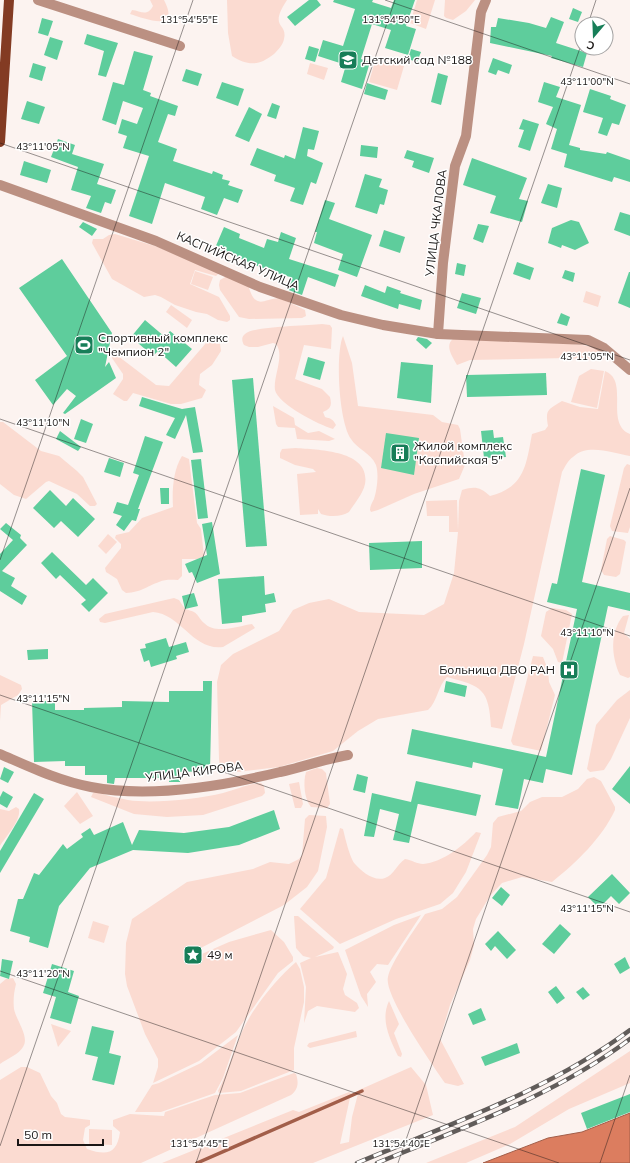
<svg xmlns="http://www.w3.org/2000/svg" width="630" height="1163" font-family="Mulish,sans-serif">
<rect width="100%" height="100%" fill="#fcf3f0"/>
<!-- green -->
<g fill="#fbdbd1">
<path d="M150,0H164C181,33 146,19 130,14L132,10C141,11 147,17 153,6Z"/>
<path d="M227,0H287C268,29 288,22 284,39C283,45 278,50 274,54C259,66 248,66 232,56L228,33Z"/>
<path d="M417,0H435L426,29L410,23Z"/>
<path d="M445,0H475L466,11L453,20L446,18L444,16Z"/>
<path d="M376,58L404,66L397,90L369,82Z"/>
<path d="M310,63L328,68L324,80L307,74Z"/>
<path d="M115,234L158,247L219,273L216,276L195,270L190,284L219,297L230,316V320L227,322L218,320L207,314L196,312L175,305L161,297L155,295L144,297L112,279L92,243L93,239H103L109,235Z"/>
<path d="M195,271L213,277L208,290L191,284Z"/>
<path d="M227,276L248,285C256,311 262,299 280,298L305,310L306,316L302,318L249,319L239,317L220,290L219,285L220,280Z"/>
<path d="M586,291L601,296L598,307L583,302Z"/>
<path d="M171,305L192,320L187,328L166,312Z"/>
<path d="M322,324L330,325L332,328L331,349L304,345L295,379L322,389L330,397C332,405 331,409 323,412L325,417C331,419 332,418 336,425L333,429C319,425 278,404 275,390C273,377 285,355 276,344L273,343L258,347H249L244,345C242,341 241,337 245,334C253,326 307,326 322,324Z"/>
<path d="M343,336L352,363L358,406L433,415L442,422L458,425L460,429L465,465L459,479L414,494L378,510L371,512L370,510C370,506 372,503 374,499C377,490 379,474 376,465C371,453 357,449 351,439C339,422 335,355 343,336Z"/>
<path d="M454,338L573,344L590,346L602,352L604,358L603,360L567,358L470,360L457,365C452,356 444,345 454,338Z"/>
<path d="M209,342L220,344L221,351L212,365L200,374L199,385L206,390L202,398L181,404H171L133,393L127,401H124L113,394L123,379V374L112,358V355L118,356L156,385L169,386L206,343Z"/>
<path d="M591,369L604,371L597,408L571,402L579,376Z"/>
<path d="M605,371C630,381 604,423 630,434V456C613,453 587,443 573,457C568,460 565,467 562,472L524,644L502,729L491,727C489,689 482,686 447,677C438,686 437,702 428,710L378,719L358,731L333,751L279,767L229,773L220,768L219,759L217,682L221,665L233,654L279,631L293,610L309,603L329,599L359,612L424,615L444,604L454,573L458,532H449V516H427L426,501L457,500L458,530L459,501L462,490C475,486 480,487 490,496C525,487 526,465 532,434L545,430L548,426C545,409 548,410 562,401L580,407L598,409Z"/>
<path d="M273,406L294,418L295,425L308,433L319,431L335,439L329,441L297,439L295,428L278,427L276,424Z"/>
<path d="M0,422H3L41,451L59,456L77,471L83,477L97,504L95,506H90L77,494L49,481L46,482L26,499L14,495L0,484Z"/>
<path d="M296,448C318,450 371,450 365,484C363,494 354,504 349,512C342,517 329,517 321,514L318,509V514L300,515L297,474L316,472L313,469L295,465L280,458V453L282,449Z"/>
<path d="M182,456L189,459L197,523L201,529L204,556L198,559H182V576L178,580C172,580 166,579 159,582C145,587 142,592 126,593L122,590L117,579L106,572L105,568L121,548V544L115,538L116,535L129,532L142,518L173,507C172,491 173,470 182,456Z"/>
<path d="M627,464L630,465V527L628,533L612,531L610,526L624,468Z"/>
<path d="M108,534L117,542L106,554L98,546Z"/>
<path d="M610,536L624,540L626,542L620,574L616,577L604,575L601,570L607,539Z"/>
<path d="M174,598L179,600L185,609C200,613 195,614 204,623C216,635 238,626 252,624L255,628L223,647C193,651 181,614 153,612L105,623L100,622L99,619L105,614Z"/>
<path d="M552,608L566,610L572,614L562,663L558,662L553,649L541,636L546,612Z"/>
<path d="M629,615L624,633L630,639V677L628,678L620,675C611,656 610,632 623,616Z"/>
<path d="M533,656L543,657L548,670L549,682L555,695L541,751L513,745L511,741Z"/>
<path d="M0,675L21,685L22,689L18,695L1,705L0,721Z"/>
<path d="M630,690V718L611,759L604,770L590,772L587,769L596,725L617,700Z"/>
<path d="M317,768L322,769L326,773L330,804L327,808L311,807C304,799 303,782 306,772Z"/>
<path d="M594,777L601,781L615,807V810C602,838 576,863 552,882L522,877L502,883L490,896L476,919L473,929L474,945L470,960L450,1005L440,1039L464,1084L458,1086L445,1083C434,1067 383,995 388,977C391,962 415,929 425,914L442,909L457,897L487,855L491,847L493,823L498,817L521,811L530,802L542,797H562L578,789L587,779Z"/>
<path d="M299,782L303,804L301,808H295L289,784Z"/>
<path d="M261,783L264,786L265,793L262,796L203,815L167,817L134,814L91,797L93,793L95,792C106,795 117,798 128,800C153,804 198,799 223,793C236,790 247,784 261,783Z"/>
<path d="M77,792L93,816L80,824L64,806Z"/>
<path d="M16,807L19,809C21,821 6,836 0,846V809L9,811Z"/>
<path d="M309,815L326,816L327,827L318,871L307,887L284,905L193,952L192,955L195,957L229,942L271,930L284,942L293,957V961L278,973L236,1032L199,1061L153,1083L158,1067V1059L145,1034L127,986L125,974L126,943L132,919L187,882L253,869L270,862L289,864L299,859L302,855L305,819Z"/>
<path d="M340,828L343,829C345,837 350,859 355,864C361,871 374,882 385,878C394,875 397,864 405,859C412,860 417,864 423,864C443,862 463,846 476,832L481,833L466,872L453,893L440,904L396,919L340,944L300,909L326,878Z"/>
<path d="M421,915L388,965L377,964L370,972L376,982L367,994L368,1007L361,996L345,950L394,925Z"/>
<path d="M294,916H298L334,947L333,949L315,957L338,952L347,974L343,989L345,995L357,1003L359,1008L355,1012L317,1006L308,1011L304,1023L306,987L300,963L311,958L303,956L296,948Z"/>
<path d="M93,921L109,926L104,943L88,938Z"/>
<path d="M296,962L300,969L304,987V1002L294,1048V1070L241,1091L219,1093L218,1091C227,1073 233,1053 241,1034C251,1010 276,979 296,962Z"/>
<path d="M13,978L16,984C14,992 13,1000 14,1009C16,1020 30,1037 23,1047C19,1054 7,1059 0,1064V984L6,979Z"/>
<path d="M389,1001L399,1024L394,1033L402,1054L401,1057L398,1056C390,1039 380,1020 389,1001Z"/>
<path d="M51,1024L71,1031L58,1047Z"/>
<path d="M356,1031L357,1037L310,1048L307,1046L309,1043Z"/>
<path d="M238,1035L223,1078L215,1093L161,1112H135L152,1085L159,1083L201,1063Z"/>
<path d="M630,1051V1083L569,1109L510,1144L466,1163H426L515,1127Z"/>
<path d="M21,1067H27L40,1073L51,1096L57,1103L61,1114L65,1117L90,1120V1125L85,1128L83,1140L87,1149C107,1156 117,1154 120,1132L113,1126V1120L130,1114L164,1116L165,1112L215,1095L240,1093L294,1073L296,1074C299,1083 298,1090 291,1095L141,1163H0V1080Z"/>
<path d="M411,1067L426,1085L433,1115L313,1163H162L293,1110L299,1112L349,1092L351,1093L340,1144L349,1142L352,1117L359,1090Z"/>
<path d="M89,1129L112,1130V1145L89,1144Z"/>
</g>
<!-- water -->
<path fill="#dc7d5f" stroke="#a25e49" d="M630,1113V1163H483L548,1138L582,1132Z"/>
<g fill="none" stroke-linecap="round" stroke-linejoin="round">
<!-- stream -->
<path stroke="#a25e49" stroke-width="3.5" d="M197,1163L362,1091"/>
</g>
<!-- building -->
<g fill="#5ecd9c">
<path d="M309,0H317L321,5L295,26L287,17Z"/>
<path d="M334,0H373L372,2L391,8L394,0H415L406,26L416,29L408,55L385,48L391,30L372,24L361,59L370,62L362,89L341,82L346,65L318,56L323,40L343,46L355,9L333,2Z"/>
<path d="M573,8L582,12L578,22L569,19Z"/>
<path d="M551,17L564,22L556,43L587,53L583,67L551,58L552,56L490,43L491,27H496L498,18L529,23L546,28Z"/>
<path d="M42,18L53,21L48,36L38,33Z"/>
<path d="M87,34L118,43L106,77L98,75L104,51L84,44Z"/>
<path d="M50,37L63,41L57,60L44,55Z"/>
<path d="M309,46L319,49L315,62L305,59Z"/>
<path d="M411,49L421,52L417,62L408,59Z"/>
<path d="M134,51L153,56L143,90L151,93L150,96L178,106L175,116L168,114L158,142L177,149L173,161L212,174L213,171L223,175L222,179L230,181L228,185L243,190L238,203L224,198L217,215L201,209L205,197L165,183L152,224L129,216L149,156L123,148L127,136L118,133L122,119L137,124L143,108L123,101L116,125L102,120L113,82L124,85Z"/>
<path d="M493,58L512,65L509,74L498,70L496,75L488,72Z"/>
<path d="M33,63L46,67L42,81L29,77Z"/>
<path d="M186,69L202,74L198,86L182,81Z"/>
<path d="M438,73L448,76L441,105L431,102Z"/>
<path d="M222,82L244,89L238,106L216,98Z"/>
<path d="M544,82L560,87L556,97L581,105L569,145L580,148V150L606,154L607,152L630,160V182L614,177L612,182L564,167L567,154L551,149L557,129L546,124L553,107L538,102Z"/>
<path d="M367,83L388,90L385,100L364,94Z"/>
<path d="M590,89L611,96L610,99L626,105L619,125L612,123L607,136L598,133L603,118L583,112Z"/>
<path d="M27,101L45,107L39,124L21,119Z"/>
<path d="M272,103L280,106L276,119L267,116Z"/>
<path d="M249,107L262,114L249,142L235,136Z"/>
<path d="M523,119L539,124L530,151L518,147L524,130L519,129Z"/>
<path d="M303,127L319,131L314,150L308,149L307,156L323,163L316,184L311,182L303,205L290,201L295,188L274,181L276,175L250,165L257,148L284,158L285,155L295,159Z"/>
<path d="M58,139L75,145L72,154L104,164L97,184L116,190L111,204L105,202L101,213L86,208L91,196L71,190L78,167L51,157Z"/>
<path d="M361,145L378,147L377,158L360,156Z"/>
<path d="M407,150L434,158L429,173L412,167L414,161L404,158Z"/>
<path d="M472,158L527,178L519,199L528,201L522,222L490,213L496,196L463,185Z"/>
<path d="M24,161L51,170L47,183L20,175Z"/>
<path d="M365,174L382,179L379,187L388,190L384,205L380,204L377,214L355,207Z"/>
<path d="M548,184L562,188L557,208L541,203Z"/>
<path d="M325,200L335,203L329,219L372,235L357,277L338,270L343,254L314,243L317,232H315Z"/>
<path d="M620,212L630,215V236L614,230Z"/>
<path d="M571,220L579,222L589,243L575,250L562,245L561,248L548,243L552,228Z"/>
<path d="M83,222L97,229L92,236L79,227Z"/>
<path d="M478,224L489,226L483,243L473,239Z"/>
<path d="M224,227L240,234L239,238L264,248L267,239L278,242L281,232L296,238L289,259L339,275L335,287L308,277L302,295L286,289L290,277L267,270L215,248Z"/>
<path d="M384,230L405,237L400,253L379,246Z"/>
<path d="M62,259L112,333L105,367L109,362L116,378L65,414L63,413L76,396L67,389L53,405L35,380L67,356L19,288Z"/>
<path d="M517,262L534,268L530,280L513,274Z"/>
<path d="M457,263L466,265L464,276L455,274Z"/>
<path d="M565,270L575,273L573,282L562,278Z"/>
<path d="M629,272H630V308L618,303Z"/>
<path d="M365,285L385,293L387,286L401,291L400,293L422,300L420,310L399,304L398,309L361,296Z"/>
<path d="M462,293L481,298L476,314L457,308Z"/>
<path d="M561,313L570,317L567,326L557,323Z"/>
<path d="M145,320L165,337L170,331L192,349L176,367L158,351L153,356L131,337Z"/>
<path d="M418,337L427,339L432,343L426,349L416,340Z"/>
<path d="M308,357L325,362L320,380L303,375Z"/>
<path d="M401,362L433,365L431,403L397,398Z"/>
<path d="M546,373L547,395L467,397L466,375Z"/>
<path d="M253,378L267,546L246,547L232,380Z"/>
<path d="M142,397L182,409L195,407L203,452L193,453L186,415L175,439L166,435L175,418L139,406Z"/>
<path d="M81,419L93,424L86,443L74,439Z"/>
<path d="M493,430L494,438L503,437L506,457L484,458L481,431Z"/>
<path d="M60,431L81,447L78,451L56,439Z"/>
<path d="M386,433L419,438L414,475L381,468Z"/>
<path d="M145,436L163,442L138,509H140L136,521L132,520L124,531L116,525L122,516L113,513L117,502L128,505L139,475L133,473Z"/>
<path d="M109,458L124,463L120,477L104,472Z"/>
<path d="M201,459L208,518L198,519L191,460Z"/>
<path d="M581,469L605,475L582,582L630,593V611L608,606L572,775L546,769L543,783L524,779L518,809L495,805L503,769L473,762L472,768L407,754L412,729L546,757L577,609L547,602L552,583L557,584Z"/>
<path d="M160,488H169V504H161Z"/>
<path d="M50,490L66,506L73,498L95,519L78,537L61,521L54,528L33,508Z"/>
<path d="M212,522L220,574L197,583L192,572L189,573L185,564L207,555L202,524Z"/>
<path d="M6,523L21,535L20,538L27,545L2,571L15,578L11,586L27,596L22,605L0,591V554L13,540L0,529Z"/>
<path d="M422,541V568L370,570L369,543Z"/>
<path d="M52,552L86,585L93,578L108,593L89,612L81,604L86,600L60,575L56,579L41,563Z"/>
<path d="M264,576L265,595L274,593L276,602L265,604L266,612L242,616V622L222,624L218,579Z"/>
<path d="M194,593L198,606L185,609L182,596Z"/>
<path d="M166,638L169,647L186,642L189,652L176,656L177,659L151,667L149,660L144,662L140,649L146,648L145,644Z"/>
<path d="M48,649V659L28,660L27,650Z"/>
<path d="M203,681H212L210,771L180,772V782H169V778H115L114,784L107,783V775H85V766H65V761L34,762L32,701H55V710H84V708L122,707V701L169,702V691H203Z"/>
<path d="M446,681L467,686L465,697L444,692Z"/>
<path d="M630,766V804L612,789Z"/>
<path d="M4,767L14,772L8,783L0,779Z"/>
<path d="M357,774L368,777L365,793L353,790Z"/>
<path d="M416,781L481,795L476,816L414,803H418L409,843L393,840L399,814L380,809L374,837L364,836L372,793L411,802Z"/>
<path d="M3,791L13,797L7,808L0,804V797Z"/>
<path d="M34,793L44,799L0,873V851Z"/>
<path d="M274,810L280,829L239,845L188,853L133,850L90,868L59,906L48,948L29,942L30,937L10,931L18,899H23L34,873L39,875L63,844L67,849L83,837L81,834L90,828L94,835L123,822L132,845L139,830L184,833L229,827Z"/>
<path d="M612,874L630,893L619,904L611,896L599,908L588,897Z"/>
<path d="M501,887L510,895L502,906L492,898Z"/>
<path d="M560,924L571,934L554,954L542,944Z"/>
<path d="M498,931L516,950L507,959L495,946L491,951L485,944Z"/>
<path d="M625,957L630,968L620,974L614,964Z"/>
<path d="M2,959L13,961L9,979L0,976Z"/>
<path d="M52,964L74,971L68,992L79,996L71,1024L50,1018L56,997L43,993Z"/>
<path d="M556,986L565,998L557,1004L548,992Z"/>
<path d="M583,987L590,995L583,1000L576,992Z"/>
<path d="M481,1008L486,1020L473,1025L468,1014Z"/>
<path d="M92,1026L114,1031L109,1053L121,1056L114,1085L92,1080L98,1057L85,1054Z"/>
<path d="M517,1043L520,1053L485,1066L481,1057Z"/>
<path d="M630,1094V1112L587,1129L581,1113Z"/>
</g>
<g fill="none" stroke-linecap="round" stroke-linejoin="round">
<!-- minor -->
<g stroke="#bb9082" stroke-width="10">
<path d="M38,0L180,46"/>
<path d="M0,185L156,241L260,287L341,315L383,325L438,334L588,340L604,348L630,370"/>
<path d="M438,334L443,263L451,198L455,166L466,136L481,12L486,0"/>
<path d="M0,754C30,767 59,781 91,787C149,798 223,786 280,772C303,767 325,759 348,755"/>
</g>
<!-- major -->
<path stroke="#833b23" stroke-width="10" d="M0,142L9,0"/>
<defs>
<g id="rail">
<path d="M357,1163C450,1124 548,1091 630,1030"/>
<path d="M377,1163C462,1128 556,1095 630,1039"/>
</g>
</defs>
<!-- rail casing -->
<use href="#rail" stroke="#615c5a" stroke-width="4.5"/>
<!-- rail -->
<use href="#rail" stroke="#fff" stroke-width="3" stroke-dasharray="9" stroke-linecap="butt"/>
</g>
<!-- ticks -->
<path fill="none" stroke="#1a1716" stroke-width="1" stroke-opacity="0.45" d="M385,0L630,84M588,24L596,0M0,143L630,360M0,419L630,636M0,560L193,0M0,695L630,912M0,971L559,1163M0,1146L395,0M196,1163L582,42M398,1163L630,488M600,1163L630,1075"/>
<!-- icons -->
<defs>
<symbol id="school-square" viewBox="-11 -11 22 22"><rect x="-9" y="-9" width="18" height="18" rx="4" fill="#177e58" stroke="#fff"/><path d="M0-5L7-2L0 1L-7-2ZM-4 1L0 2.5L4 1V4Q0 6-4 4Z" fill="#fff"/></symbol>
<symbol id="stadium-square" viewBox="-11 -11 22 22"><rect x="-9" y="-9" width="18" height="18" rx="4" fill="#177e58" stroke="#fff"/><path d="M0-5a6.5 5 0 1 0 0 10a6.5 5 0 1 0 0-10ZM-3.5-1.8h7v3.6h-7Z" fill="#fff"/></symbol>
<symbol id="building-square" viewBox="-11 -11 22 22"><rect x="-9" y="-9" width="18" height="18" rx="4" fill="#177e58" stroke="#fff"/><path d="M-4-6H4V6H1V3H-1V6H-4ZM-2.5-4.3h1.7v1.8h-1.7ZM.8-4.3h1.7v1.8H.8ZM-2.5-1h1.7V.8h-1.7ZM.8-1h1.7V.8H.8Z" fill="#fff"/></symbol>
<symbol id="hospital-square" viewBox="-11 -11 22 22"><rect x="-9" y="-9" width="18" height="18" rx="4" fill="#177e58" stroke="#fff"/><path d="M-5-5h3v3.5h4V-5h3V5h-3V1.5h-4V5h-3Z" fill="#fff"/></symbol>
<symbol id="sight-square" viewBox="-11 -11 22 22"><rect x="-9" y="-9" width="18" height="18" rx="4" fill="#177e58" stroke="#fff"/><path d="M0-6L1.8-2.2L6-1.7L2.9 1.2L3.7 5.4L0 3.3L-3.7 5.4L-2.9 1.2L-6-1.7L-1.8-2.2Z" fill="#fff"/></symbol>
</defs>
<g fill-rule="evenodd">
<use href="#school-square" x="337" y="49" width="22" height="22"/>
<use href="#stadium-square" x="73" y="334" width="22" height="22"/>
<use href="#building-square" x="389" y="442" width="22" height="22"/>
<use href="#hospital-square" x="558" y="659" width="22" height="22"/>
<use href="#sight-square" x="182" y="944" width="22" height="22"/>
</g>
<g text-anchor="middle" stroke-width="3" stroke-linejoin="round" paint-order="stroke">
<!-- poi labels -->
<g font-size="12" fill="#1a1716" stroke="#fff" text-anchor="start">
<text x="362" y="64">Детский сад №188</text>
<text x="98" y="342">Спортивный комплекс<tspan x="98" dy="14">"Чемпион 2"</tspan></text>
<text x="414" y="450">Жилой комплекс<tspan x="414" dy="14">"Каспийская 5"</tspan></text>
<text x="555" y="674" text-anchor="end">Больница ДВО РАН</text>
<text x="207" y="959">49 м</text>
</g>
<!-- street labels -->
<g font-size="12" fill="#1a1716" stroke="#fff">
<text transform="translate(436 223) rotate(-83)" y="4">УЛИЦА ЧКАЛОВА</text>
<text transform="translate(238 261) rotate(23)" y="4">КАСПИЙСКАЯ УЛИЦА</text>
<text transform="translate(194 772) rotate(-7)" y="4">УЛИЦА КИРОВА</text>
</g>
</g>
<g font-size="10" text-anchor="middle" fill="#1a1716" stroke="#fff" stroke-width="3" stroke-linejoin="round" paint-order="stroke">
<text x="189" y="23">131°54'55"E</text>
<text x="391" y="23">131°54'50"E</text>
<text x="587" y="85">43°11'00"N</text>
<text x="43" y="150">43°11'05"N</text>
<text x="587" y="360">43°11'05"N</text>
<text x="43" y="426">43°11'10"N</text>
<text x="587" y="636">43°11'10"N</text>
<text x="43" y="702">43°11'15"N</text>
<text x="587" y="912">43°11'15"N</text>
<text x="43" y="977">43°11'20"N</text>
<text x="199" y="1147">131°54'45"E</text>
<text x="401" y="1147">131°54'40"E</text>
</g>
<!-- north arrow -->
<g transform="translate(594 36) rotate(199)"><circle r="19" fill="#ffffff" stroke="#a3a2a2"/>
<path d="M0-3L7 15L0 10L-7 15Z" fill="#177e58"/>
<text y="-6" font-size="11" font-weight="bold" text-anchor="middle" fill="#1a1716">С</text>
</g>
<!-- scale -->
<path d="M18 1139v6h85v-6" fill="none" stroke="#1a1716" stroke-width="2"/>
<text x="24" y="1139" font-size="12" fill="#1a1716" stroke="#ffffff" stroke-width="3" paint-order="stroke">50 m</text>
</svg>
